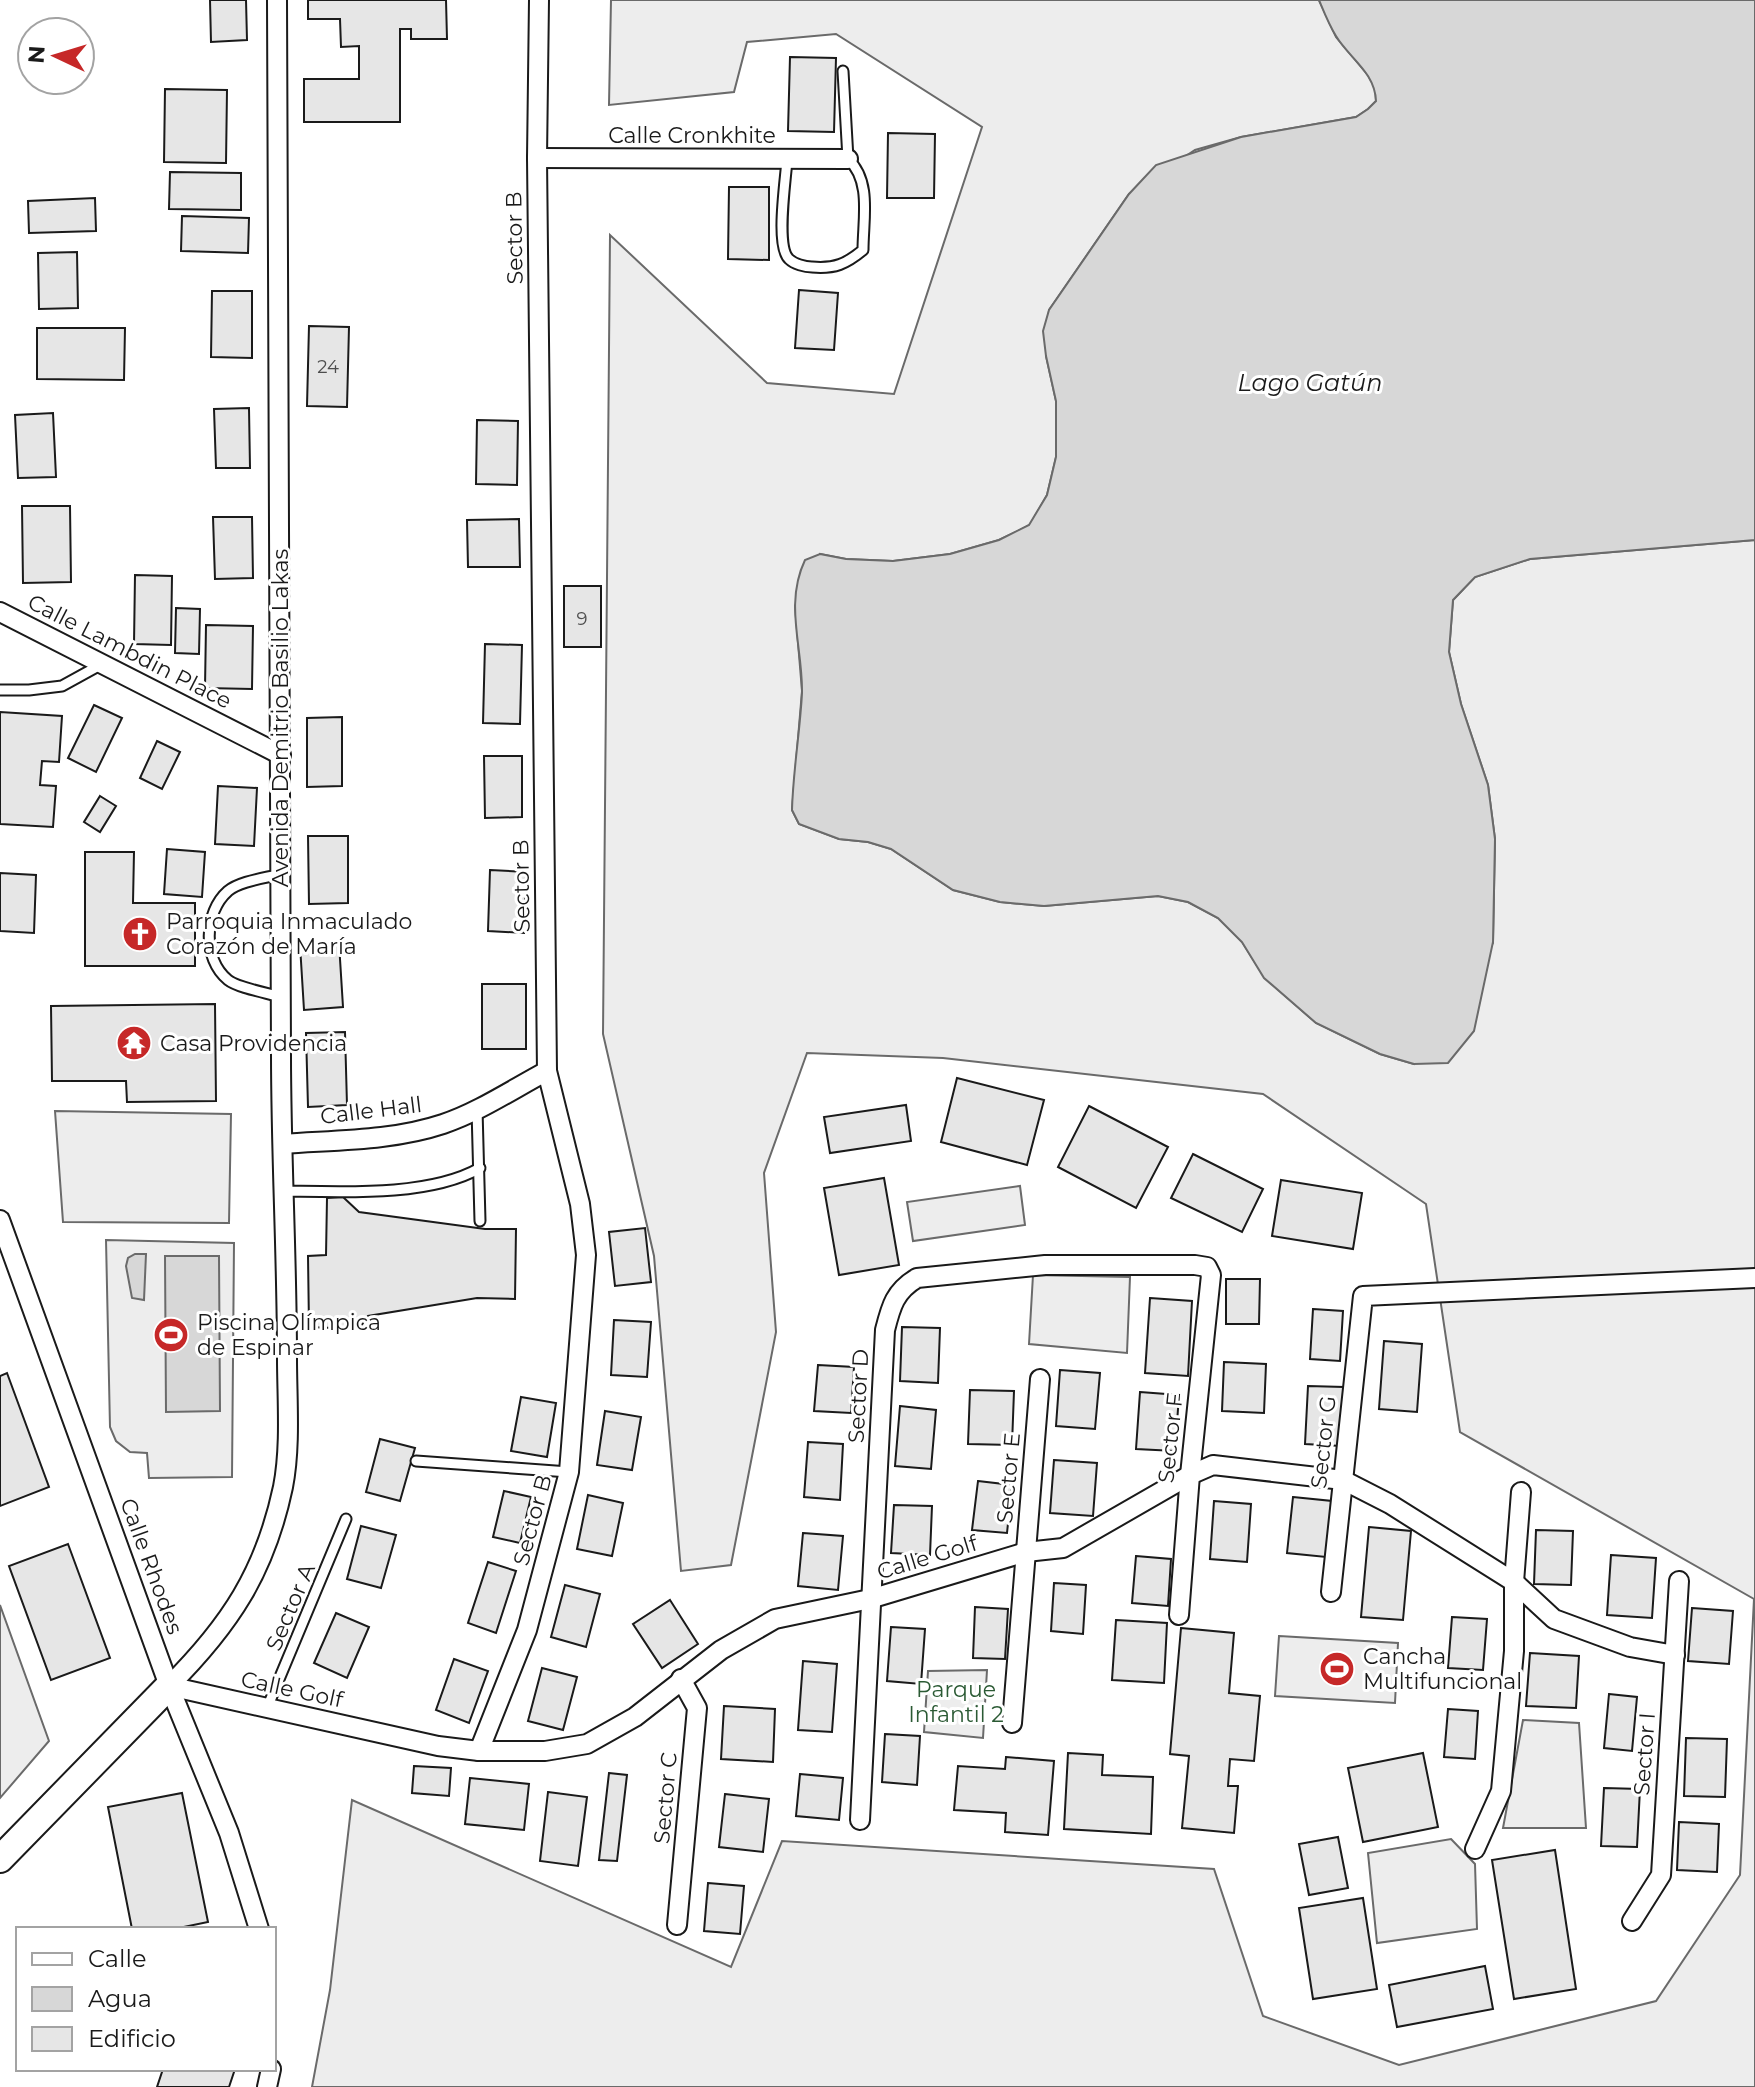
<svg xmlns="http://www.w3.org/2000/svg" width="1755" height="2087" font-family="Montserrat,sans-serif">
<rect width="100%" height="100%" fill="#fff"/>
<!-- built -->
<g fill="#ededed" stroke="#6a6a6a" stroke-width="2">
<path d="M611,0H1319L1336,37L1368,75L1375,88L1376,101L1368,109L1356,117L1241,137L1195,150L1129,194L1049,310L1046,356L1056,401V457L1047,495L1030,525L999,540L950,554L893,561L846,559L820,554L795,606L802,691L792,810L799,824L839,839L868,842L891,849L953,890L1000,902L1044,906L1158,896L1188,902L1218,918L1242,942L1265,978L1316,1023L1380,1054L1414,1064L1493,943L1495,839L1488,785L1461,704L1449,652L1453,600L1475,577L1530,559L1755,540V2087H312L330,1990L352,1800L731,1967L782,1841L1214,1869L1263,2016L1399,2065L1656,2001L1740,1875L1754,1599L1460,1432L1426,1204L1263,1094L943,1058L807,1053L764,1173L776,1332L731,1565L681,1571L654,1256L603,1034L610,235L767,383L894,394L982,127L836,34L747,42L734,92L609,105Z"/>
<path d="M55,1111L231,1114L229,1223L63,1222Z"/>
<path d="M1020,1186L1025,1225L913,1241L907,1202Z"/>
<path d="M106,1240L234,1243L232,1477L149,1478L147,1453L130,1452L116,1441L110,1427Z"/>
<path d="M1033,1275L1130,1277L1127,1353L1029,1344Z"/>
<path d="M0,1605L49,1741L0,1798Z"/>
<path d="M1279,1636L1398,1643L1395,1703L1275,1696Z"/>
<path d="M987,1670L983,1738L924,1732L928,1671Z"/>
<path d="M1523,1720L1579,1723L1586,1828H1503Z"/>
<path d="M1451,1839L1475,1864L1477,1929L1377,1943L1368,1853Z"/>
</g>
<!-- water -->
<g fill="#d7d7d7" stroke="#6a6a6a" stroke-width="2">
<path d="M1319,0H1755V540L1530,559L1475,577L1453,600L1449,652L1461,704L1488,785L1495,839L1493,942L1474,1031L1448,1063L1414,1064L1380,1054L1316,1023L1264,978L1242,942L1218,918L1188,902L1158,896L1044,906L1000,902L953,890L891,849L868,842L839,839L799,824L792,810C793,771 800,732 802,693C803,648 784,604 805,560L820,554L846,559L893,561L950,554L999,540L1029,525L1047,495L1056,457V401L1046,356L1043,331L1049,310L1129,194L1156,165L1241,137L1356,117L1368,109L1376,101C1375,72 1349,58 1336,36C1329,25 1324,12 1319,0Z"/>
<path d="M135,1254H146L144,1300L132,1298L126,1266L128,1258Z"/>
<path d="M219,1256L220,1411L166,1412L165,1256Z"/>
</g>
<!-- building -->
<g fill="#e6e6e6" stroke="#1a1a1a" stroke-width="2">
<path d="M210,0H246L247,40L211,42Z"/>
<path d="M308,0H446L447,39H411V29H400V122H304V79H359V46L341,47L340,19H308Z"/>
<path d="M790,57L836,58L834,132L788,131Z"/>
<path d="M165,89L227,90L226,163L164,162Z"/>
<path d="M888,133L935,134L934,198H887Z"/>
<path d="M170,172L241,173V210L169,209Z"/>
<path d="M729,187H769V260L728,259Z"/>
<path d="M95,198L96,231L29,233L28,201Z"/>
<path d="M182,216L249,218L248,253L181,251Z"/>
<path d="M77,252L78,308L39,309L38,253Z"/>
<path d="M799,290L838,293L834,350L795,348Z"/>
<path d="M212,291H252V358L211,357Z"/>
<path d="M309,326L349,327L347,407L307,406Z"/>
<path d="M37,328H125L124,380L37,379Z"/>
<path d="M249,408L250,468H216L214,409Z"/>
<path d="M53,413L56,477L18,478L15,415Z"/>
<path d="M477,420L518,421L517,485L476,484Z"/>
<path d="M22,506H70L71,582L23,583Z"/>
<path d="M213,517H252L253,578L215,579Z"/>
<path d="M519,519L520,567H468L467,520Z"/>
<path d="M135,575L172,576L171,645L134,644Z"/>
<rect x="564" y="586" width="37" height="61"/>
<path d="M176,608L200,609L199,654L175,653Z"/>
<path d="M206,625L253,626L252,689L205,688Z"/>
<path d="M485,644L522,645L520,724L483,723Z"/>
<path d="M94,705L122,718L96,772L68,758Z"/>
<path d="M0,712L62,716L59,762L42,761L40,785L56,786L53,827L0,824Z"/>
<path d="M342,717V786L307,787V718Z"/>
<path d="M157,741L180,752L162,789L140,778Z"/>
<path d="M484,756H522V817L485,818Z"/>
<path d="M218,786L257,788L254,846L215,844Z"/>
<path d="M100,796L116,806L100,832L84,822Z"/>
<path d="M308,836H348V903L309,904Z"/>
<path d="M167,849L205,852L202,897L164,894Z"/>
<path d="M85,852H134L133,903H195V966H85Z"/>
<path d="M490,870L526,872L524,933L488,931Z"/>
<path d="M0,873L36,875L34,933L0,931Z"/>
<path d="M339,943L343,1007L304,1010L300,945Z"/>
<rect x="482" y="984" width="44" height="65"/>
<path d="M215,1004L216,1101L127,1102L126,1081H52L51,1006Z"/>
<path d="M345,1032L347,1105L308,1107L306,1033Z"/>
<path d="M957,1078L1044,1100L1027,1165L941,1142Z"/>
<path d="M906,1105L911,1141L830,1153L824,1117Z"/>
<path d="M1089,1106L1168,1147L1136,1208L1058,1167Z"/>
<path d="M1193,1154L1263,1189L1242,1232L1171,1198Z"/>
<path d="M884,1178L899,1265L839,1275L824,1188Z"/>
<path d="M1281,1180L1362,1193L1353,1249L1272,1236Z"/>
<path d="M343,1197L359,1212L485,1229H516L515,1299L477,1298L368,1316L359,1329L309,1327L308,1256L326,1255L327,1198Z"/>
<path d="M645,1228L651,1282L615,1286L609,1232Z"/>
<path d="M1226,1279H1260L1259,1324H1226Z"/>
<path d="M1150,1298L1192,1301L1188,1376L1145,1373Z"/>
<path d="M1313,1309L1343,1311L1340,1361L1310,1359Z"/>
<path d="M614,1320L651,1322L647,1377L611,1375Z"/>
<path d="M902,1327L940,1328L938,1383L900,1381Z"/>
<path d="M1384,1341L1422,1344L1417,1412L1379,1409Z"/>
<path d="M1224,1362L1266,1364L1264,1413L1222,1411Z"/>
<path d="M818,1365L854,1367L851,1413L814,1411Z"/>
<path d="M1060,1370L1100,1373L1095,1429L1056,1426Z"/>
<path d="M7,1373L49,1487L0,1506V1376Z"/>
<path d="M1308,1386L1344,1387L1341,1446L1305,1444Z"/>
<path d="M970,1390L1014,1391L1012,1445L968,1444Z"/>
<path d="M1140,1392L1179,1395L1175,1451L1136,1449Z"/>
<path d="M521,1397L556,1403L547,1457L511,1451Z"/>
<path d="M900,1406L936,1410L931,1469L895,1466Z"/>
<path d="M605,1411L641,1417L632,1470L597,1465Z"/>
<path d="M380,1439L415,1448L400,1501L366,1492Z"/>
<path d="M808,1442L843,1444L840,1500L804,1497Z"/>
<path d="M1054,1460L1097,1463L1093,1516L1050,1513Z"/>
<path d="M978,1481L1012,1485L1007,1533L972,1530Z"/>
<path d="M504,1491L531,1497L520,1543L493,1537Z"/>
<path d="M588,1495L623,1503L612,1556L577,1549Z"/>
<path d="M1293,1497L1332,1501L1326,1557L1287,1553Z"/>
<path d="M1214,1501L1251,1504L1247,1562L1210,1559Z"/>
<path d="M894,1505L932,1506L930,1555L891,1553Z"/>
<path d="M361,1526L396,1535L381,1588L347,1579Z"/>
<path d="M1369,1527L1411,1531L1403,1620L1361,1617Z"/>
<path d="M1536,1530L1573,1531L1571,1585L1534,1584Z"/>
<path d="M803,1533L843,1536L838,1590L798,1586Z"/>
<path d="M68,1544L110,1658L51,1680L9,1566Z"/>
<path d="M1611,1555L1656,1558L1652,1618L1607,1615Z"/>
<path d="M1136,1556L1171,1559L1168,1606L1132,1603Z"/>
<path d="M488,1562L516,1571L496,1633L468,1623Z"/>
<path d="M1054,1583L1086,1585L1083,1634L1051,1631Z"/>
<path d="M565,1585L600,1594L586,1647L551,1637Z"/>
<path d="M670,1600L698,1644L662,1668L633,1624Z"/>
<path d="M975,1607L1008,1609L1005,1659L973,1658Z"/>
<path d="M1692,1608L1733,1611L1729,1664L1688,1661Z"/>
<path d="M336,1613L369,1627L347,1678L314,1663Z"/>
<path d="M1452,1617L1487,1619L1483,1670L1448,1668Z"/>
<path d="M1116,1620L1167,1623L1164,1683L1112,1680Z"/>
<path d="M891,1627L925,1629L921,1684L887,1681Z"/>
<path d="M1181,1628L1234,1633L1229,1693L1260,1696L1254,1761L1230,1759L1228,1786H1238L1234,1833L1182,1828L1189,1756L1170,1754Z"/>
<path d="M1530,1653L1579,1656L1576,1708L1526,1706Z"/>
<path d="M454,1659L488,1671L469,1723L436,1710Z"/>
<path d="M803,1661L837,1664L832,1732L798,1730Z"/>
<path d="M542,1668L577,1677L563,1730L528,1721Z"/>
<path d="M1609,1694L1637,1697L1632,1751L1604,1748Z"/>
<path d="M724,1706L775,1709L773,1762L721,1759Z"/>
<path d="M1448,1709L1478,1711L1475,1759L1444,1757Z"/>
<path d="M885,1734L920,1736L917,1785L882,1782Z"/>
<path d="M1686,1738L1727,1739L1725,1797L1684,1796Z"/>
<path d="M1068,1753L1103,1755L1102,1775L1153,1777L1151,1834L1064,1829Z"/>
<path d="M1423,1753L1438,1827L1363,1842L1348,1768Z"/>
<path d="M1006,1757L1054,1761L1048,1835L1005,1832L1006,1813L954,1810L958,1766L1005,1769Z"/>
<path d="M414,1766L451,1768L449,1796L412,1793Z"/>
<path d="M609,1773L627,1775L617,1861L599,1860Z"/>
<path d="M800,1774L843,1778L839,1820L796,1816Z"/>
<path d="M470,1778L529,1784L524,1830L465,1824Z"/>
<path d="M1604,1788L1640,1789L1637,1847L1601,1846Z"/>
<path d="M548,1792L587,1797L578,1866L540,1861Z"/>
<path d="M182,1793L208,1922L174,1929H132L108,1807Z"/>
<path d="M725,1794L769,1799L763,1852L719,1847Z"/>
<path d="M1679,1822L1719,1824L1717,1872L1677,1870Z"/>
<path d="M1338,1837L1348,1888L1309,1895L1299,1844Z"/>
<path d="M1555,1850L1576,1989L1514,1999L1492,1860Z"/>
<path d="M708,1883L744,1886L740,1934L704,1931Z"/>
<path d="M1363,1898L1377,1989L1313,1999L1299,1908Z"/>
<path d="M1485,1966L1493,2009L1397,2027L1389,1985Z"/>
<path d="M163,2069H235L229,2087H157Z"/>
</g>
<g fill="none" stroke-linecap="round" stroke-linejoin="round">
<defs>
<g id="lane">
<path d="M787,159C786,179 775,246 789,259C794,264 805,267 812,267C835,269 846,264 863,250C863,219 872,181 848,159L843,71"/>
<path d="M0,690H29L62,686L102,664"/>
<path d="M281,874C266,878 240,881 228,891C204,912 202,959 228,980C238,988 268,993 281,997"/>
<path d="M477,1109L480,1221"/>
<path d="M284,1191C342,1192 429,1197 480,1168"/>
<path d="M416,1461L569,1472"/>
<path d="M267,1708L346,1519"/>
</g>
<g id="street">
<path d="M537,158L848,159"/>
<path d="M0,612L281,755"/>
<path d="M283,1144C336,1140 392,1141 443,1124C479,1112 513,1089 547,1071"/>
<path d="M0,1220L169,1686L229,1833L259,1929"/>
<path d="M1331,1592L1363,1296L1755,1278"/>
<path d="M169,1686C230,1625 265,1572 283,1487C291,1446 287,1399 287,1358C287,1257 281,1156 281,1055C279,703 279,352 277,0"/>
<path d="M169,1686L438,1746L479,1751H545L587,1744L635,1717L721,1650L775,1619L870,1599L1026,1552L1063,1548L1190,1475L1213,1465L1343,1480L1390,1504L1514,1582L1554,1619L1630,1647L1675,1655"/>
<path d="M1012,1723L1040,1379"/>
<path d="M479,1751L527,1630L569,1472L586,1255L580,1204L547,1071L537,158L539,0"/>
<path d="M860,1820L885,1330C891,1306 895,1291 917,1278L1045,1265H1195L1207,1267L1211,1275L1190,1475L1179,1615"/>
<path d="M1475,1849L1501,1791L1514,1651V1582L1521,1492"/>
<path d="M1632,1921L1661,1875L1679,1581"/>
<path d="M677,1925L697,1708L681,1679"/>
<path d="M267,2087L271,2069"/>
</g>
<path id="secondary" d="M0,1859L169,1686"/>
</defs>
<!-- lane casing -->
<use href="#lane" stroke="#1a1a1a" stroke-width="13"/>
<!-- street casing -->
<use href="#street" stroke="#1a1a1a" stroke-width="22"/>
<!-- secondary casing -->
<use href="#secondary" stroke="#1a1a1a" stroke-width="30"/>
<!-- lane -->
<use href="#lane" stroke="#fff" stroke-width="9"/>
<!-- street -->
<use href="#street" stroke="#fff" stroke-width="18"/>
<!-- secondary -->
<use href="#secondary" stroke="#fff" stroke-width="26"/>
</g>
<!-- icons -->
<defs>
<symbol id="church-disc" viewBox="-11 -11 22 22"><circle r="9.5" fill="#c62828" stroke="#fff"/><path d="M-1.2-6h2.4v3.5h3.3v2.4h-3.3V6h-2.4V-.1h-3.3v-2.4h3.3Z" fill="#fff"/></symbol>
<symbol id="temple-disc" viewBox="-11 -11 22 22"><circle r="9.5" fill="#c62828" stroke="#fff"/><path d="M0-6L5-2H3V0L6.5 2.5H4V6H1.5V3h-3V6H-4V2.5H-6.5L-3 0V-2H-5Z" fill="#fff"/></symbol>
<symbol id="stadium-disc" viewBox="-11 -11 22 22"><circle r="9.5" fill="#c62828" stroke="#fff"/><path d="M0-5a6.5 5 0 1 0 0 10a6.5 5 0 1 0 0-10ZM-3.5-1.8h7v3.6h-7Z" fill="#fff"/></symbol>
</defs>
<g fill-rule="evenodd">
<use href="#church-disc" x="120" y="914" width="40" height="40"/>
<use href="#temple-disc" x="114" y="1023" width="40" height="40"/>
<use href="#stadium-disc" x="151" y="1315" width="40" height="40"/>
<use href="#stadium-disc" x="1317" y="1649" width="40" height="40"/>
</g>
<g text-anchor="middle" stroke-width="6" stroke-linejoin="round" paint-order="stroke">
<!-- number labels -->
<g font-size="18" fill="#4d4d4d">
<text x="328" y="373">24</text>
<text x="582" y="625">9</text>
</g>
<!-- street labels -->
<g font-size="22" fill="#1a1a1a" stroke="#fff">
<text x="692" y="143">Calle Cronkhite</text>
<text transform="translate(514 238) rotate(-91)" y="8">Sector B</text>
<text transform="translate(130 651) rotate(27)" y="8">Calle Lambdin Place</text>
<text transform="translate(280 718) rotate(-90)" y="8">Avenida Demitrio Basilio Lakas</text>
<text transform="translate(521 886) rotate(-91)" y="8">Sector B</text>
<text transform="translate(371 1110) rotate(-7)" y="8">Calle Hall</text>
<text transform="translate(858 1396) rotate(-87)" y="8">Sector D</text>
<text transform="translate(1170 1438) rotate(-84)" y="8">Sector F</text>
<text transform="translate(1323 1442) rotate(-84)" y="8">Sector G</text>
<text transform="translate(1008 1478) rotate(-85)" y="8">Sector E</text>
<text transform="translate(532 1520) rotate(-75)" y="8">Sector B</text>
<text transform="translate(927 1557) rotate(-17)" y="8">Calle Golf</text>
<text transform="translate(152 1566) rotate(70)" y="8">Calle Rhodes</text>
<text transform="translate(290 1607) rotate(-67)" y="8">Sector A</text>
<text transform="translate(292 1689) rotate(12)" y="8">Calle Golf</text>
<text transform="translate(1644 1754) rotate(-86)" y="8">Sector I</text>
<text transform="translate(665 1798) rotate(-85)" y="8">Sector C</text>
</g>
<!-- poi labels -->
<g font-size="22" fill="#1a1a1a" stroke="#fff" text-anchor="start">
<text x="166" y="929">Parroquia Inmaculado<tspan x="166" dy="25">Corazón de María</tspan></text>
<text x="160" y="1051">Casa Providencia</text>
<text x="197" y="1330">Piscina Olímpica<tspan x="197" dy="25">de Espinar</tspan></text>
<text x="1363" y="1664">Cancha<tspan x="1363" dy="25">Multifuncional</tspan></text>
</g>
<!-- park labels -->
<g font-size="22" fill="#2b5a34" stroke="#fff">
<text x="956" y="1697">Parque<tspan x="956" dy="25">Infantil 2</tspan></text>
</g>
<!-- water labels -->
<g font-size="24" font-style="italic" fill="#1a1a1a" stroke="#fff">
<text x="1310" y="391">Lago Gatún</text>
</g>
</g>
<!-- legend -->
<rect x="16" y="1927" width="260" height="144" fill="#ffffff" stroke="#a3a3a3" stroke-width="2"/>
<rect x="32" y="1953" width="40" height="12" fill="#ffffff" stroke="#a3a3a3" stroke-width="2"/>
<text x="88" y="1967" font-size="24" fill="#1a1a1a">Calle</text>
<rect x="32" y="1987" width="40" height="24" fill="#d7d7d7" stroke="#a3a3a3" stroke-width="2"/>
<text x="88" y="2007" font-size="24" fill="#1a1a1a">Agua</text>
<rect x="32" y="2027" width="40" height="24" fill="#e6e6e6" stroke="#a3a3a3" stroke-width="2"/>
<text x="88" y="2047" font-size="24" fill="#1a1a1a">Edificio</text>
<!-- north arrow -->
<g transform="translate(56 56) rotate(274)"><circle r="38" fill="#ffffff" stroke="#a3a3a3" stroke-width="2"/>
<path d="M0-6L14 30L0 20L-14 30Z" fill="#c62828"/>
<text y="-12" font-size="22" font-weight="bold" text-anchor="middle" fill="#1a1a1a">N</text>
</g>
</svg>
